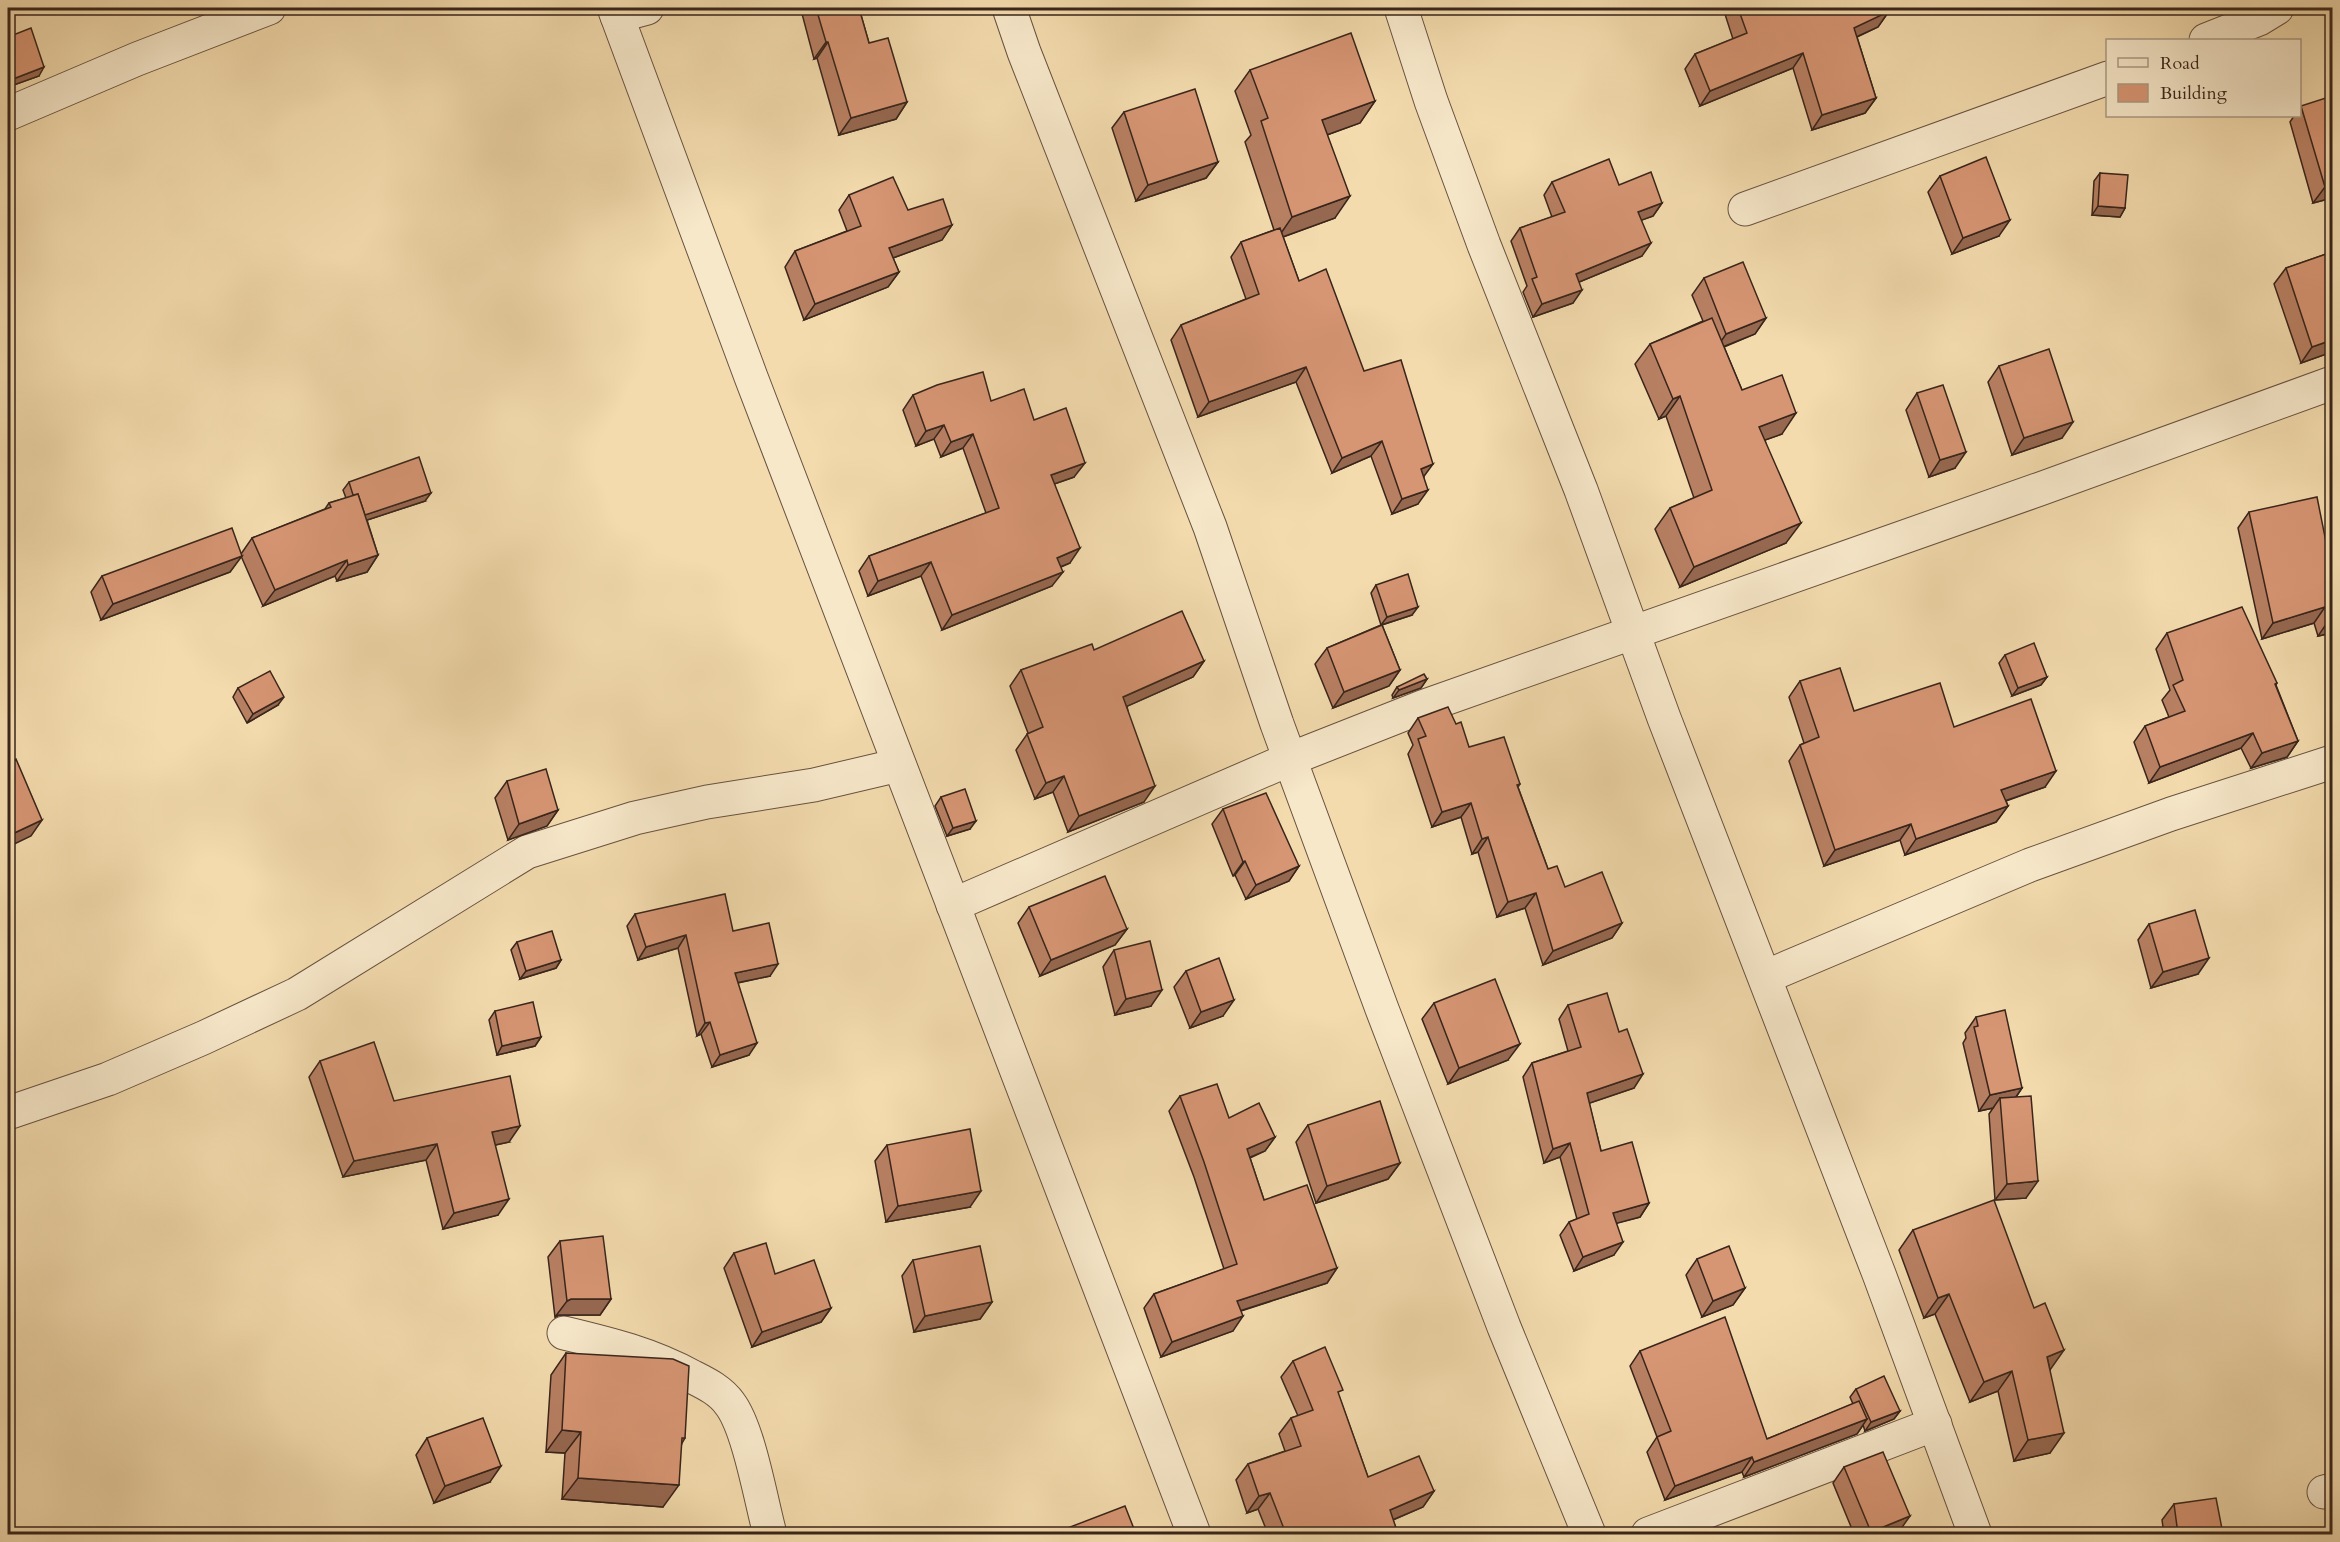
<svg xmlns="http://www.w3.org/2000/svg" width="2340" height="1542" font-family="Cardo,serif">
<rect width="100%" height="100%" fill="#f3dbad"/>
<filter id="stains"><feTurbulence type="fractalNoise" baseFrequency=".00333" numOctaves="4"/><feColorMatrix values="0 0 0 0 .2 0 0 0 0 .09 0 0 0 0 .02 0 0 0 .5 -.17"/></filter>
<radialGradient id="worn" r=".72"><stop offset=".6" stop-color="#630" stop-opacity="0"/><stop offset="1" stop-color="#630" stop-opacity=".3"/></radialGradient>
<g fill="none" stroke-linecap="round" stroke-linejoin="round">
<defs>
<g id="minor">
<path d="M614,8L751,377L1194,1534"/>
<path d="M1009,8L1024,52L1210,527L1277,724L1382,1009L1504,1327L1589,1534"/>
<path d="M1401,8L1431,101L1484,245L1581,490L1664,718L1879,1274L1975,1534"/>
<path d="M617,16L647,8"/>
<path d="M2206,40L2259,19L2277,8"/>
<path d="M8,114L137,59L269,8"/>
<path d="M1745,209L2108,78"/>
<path d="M953,905L1290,759L1422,707L2040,489L2332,383"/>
<path d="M1765,977L2030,865L2171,814L2332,762"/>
<path d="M8,1113L108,1079L203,1038L297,994L527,852L635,818L707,802L814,785L899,765"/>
<path d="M564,1333C610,1344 651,1354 693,1377C707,1384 721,1391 730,1404C749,1429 761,1501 770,1534"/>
<path d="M2324,1492L2332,1490"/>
<path d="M1648,1534L1935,1424"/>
</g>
</defs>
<!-- minor casing -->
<use href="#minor" stroke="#685240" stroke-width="35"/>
<!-- minor -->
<use href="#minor" stroke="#f7e8ca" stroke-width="33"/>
</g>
<!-- wall -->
<g fill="#b88063" stroke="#39251b" stroke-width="1.5">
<path d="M803,8H859L869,43L907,102L896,119L839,135L817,58L814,59L801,10Z"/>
<path d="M1723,8H1906L1887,14L1878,27L1857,37L1876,98L1865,113L1812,130L1793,68L1700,106L1685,69L1695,54L1733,39Z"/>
<path d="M8,37L39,76L8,87Z"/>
<path d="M1250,70L1375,101L1360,123L1327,135L1335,218L1283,237L1299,281L1364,371L1424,477L1418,504L1392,514L1371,456L1332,473L1296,382L1198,417L1171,340L1181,325L1246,299L1231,257L1241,242L1274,230L1245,142L1251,135L1235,91Z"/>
<path d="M2301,106L2332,198L2313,203L2290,122L2294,116H2300V108Z"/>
<path d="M1124,112L1218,162L1206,178L1136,201L1112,128Z"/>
<path d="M2100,173L2125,208L2120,217L2092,215L2094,181Z"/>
<path d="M1940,176L1999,236L1952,254L1928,192Z"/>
<path d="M1552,182L1619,185L1662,203L1653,216L1641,220L1642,256L1579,282L1573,303L1533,317L1523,292L1527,286L1511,241L1520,228L1552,217L1544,195Z"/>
<path d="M849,195L908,210L952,225L942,240L893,258L899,272L888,287L804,320L785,267L795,251L847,231L839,210Z"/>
<path d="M2332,252V352L2301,363L2274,284L2286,268Z"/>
<path d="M1704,278L1766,318L1755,334L1724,347L1742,390L1782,434L1765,440L1786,543L1680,587L1655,529L1670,508L1694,498L1666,416L1659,419L1635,364L1650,344L1703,321L1692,295Z"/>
<path d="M1999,366L2062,438L2012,455L1988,382Z"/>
<path d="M1917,393L1955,468L1929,477L1906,410Z"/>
<path d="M913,395L991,401L1034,420L1074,477L1054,484L1070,563L1061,567L1052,586L942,630L921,576L868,596L859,571L869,556L986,513L963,448L941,457L934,439L916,446L903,410Z"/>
<path d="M349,482L425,501L367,520L378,555L367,572L337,581L335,576L263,606L241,556L230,572L101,620L91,592L102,576L241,554L252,538L325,509L329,503L346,498L343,490Z"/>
<path d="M2249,512L2332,572V633L2318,636L2314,623L2262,639L2238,528Z"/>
<path d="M1376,585L1412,615L1382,625L1400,670L1389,686L1333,708L1315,664L1327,648L1381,625L1371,593Z"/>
<path d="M2167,633L2277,683L2276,685L2298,741L2287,757L2251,768L2241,748L2149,783L2134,742L2145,726L2169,717L2162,700L2170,690L2156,649Z"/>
<path d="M1094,650L1204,661L1193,677L1127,706L1144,802L1068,832L1053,792L1035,799L1016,750L1028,733L1010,686L1021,670Z"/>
<path d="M2005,655L2047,677L2041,685L2012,696L1999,663Z"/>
<path d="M1427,679L1421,688L1393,698L1392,695L1397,687Z"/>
<path d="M1800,681L1854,711L1954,727L2045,787L2006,801L2008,806L1996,822L1905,855L1900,840L1824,866L1789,761L1800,745L1804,743L1789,697Z"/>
<path d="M238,688L278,705L247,723L233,697Z"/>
<path d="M1418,718L1456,724L1469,747L1520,784L1518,787L1548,869L1565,887L1622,923L1612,938L1543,965L1525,908L1497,917L1478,852L1472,854L1461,817L1432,827L1408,754L1413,745L1408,733Z"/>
<path d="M507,781L558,810L547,826L508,840L495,798Z"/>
<path d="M941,797L970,829L947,836L935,806Z"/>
<path d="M1223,809L1299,866L1289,881L1246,899L1235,875L1233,876L1212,824Z"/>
<path d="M1029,907L1127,929L1115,945L1040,976L1018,923Z"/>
<path d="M635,914L733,931L770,976L738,983L749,1055L712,1067L701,1034L697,1036L678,948L638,960L627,926Z"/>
<path d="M2149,924L2198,974L2151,988L2138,940Z"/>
<path d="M517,942L561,960L556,968L520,979L511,950Z"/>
<path d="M1114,950L1151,1006L1115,1015L1103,967Z"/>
<path d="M1186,971L1223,1016L1190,1028L1174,987Z"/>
<path d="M1434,1003L1508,1060L1448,1084L1422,1019Z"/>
<path d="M1568,1005L1634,1088L1589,1103L1601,1151L1649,1203L1640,1217L1616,1223L1614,1255L1574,1271L1560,1235L1569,1222L1577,1219L1560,1157L1544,1163L1523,1077L1532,1063L1568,1051L1559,1019Z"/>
<path d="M495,1011L541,1037L535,1046L497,1055L489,1020Z"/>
<path d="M1976,1017L2022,1088L2016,1097L2026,1198L1995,1200L1989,1114L1993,1108L1979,1111L1963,1043L1966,1038L1965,1033Z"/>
<path d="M320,1061L394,1101L509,1142L495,1145L498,1215L443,1229L426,1160L343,1177L309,1077Z"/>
<path d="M1180,1096L1229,1118L1275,1137L1265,1151L1250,1158L1264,1200L1337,1268L1327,1283L1241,1311L1233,1331L1161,1357L1144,1308L1154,1294L1224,1269L1194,1177L1169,1111Z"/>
<path d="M1308,1125L1400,1163L1388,1179L1316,1203L1296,1142Z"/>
<path d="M887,1145L970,1207L886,1222L875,1161Z"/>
<path d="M1913,1230L2050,1369V1453L2014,1461L1998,1391L1970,1402L1935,1314L1924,1318L1899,1250Z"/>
<path d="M560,1241L611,1299L600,1315H559L555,1317L548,1257Z"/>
<path d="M734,1253L775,1274L831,1308L821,1322L752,1347L724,1268Z"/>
<path d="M1697,1259L1745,1288L1733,1305L1702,1317L1686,1275Z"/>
<path d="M913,1260L992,1302L980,1319L914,1332L902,1276Z"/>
<path d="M1640,1351L1767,1439L1853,1404L1850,1397L1856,1389L1900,1411L1894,1419L1865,1431L1863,1425L1857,1434L1744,1477L1742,1472L1665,1500L1647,1452L1657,1437L1630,1366Z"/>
<path d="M566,1353L685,1438L682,1443L663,1507L562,1499L565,1453L546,1452L551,1375Z"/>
<path d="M1293,1361L1339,1396L1368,1477L1434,1491L1423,1507L1393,1520L1398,1534H1268L1258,1509L1247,1513L1236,1480L1248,1464L1285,1451L1279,1434L1291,1418L1298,1416L1281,1377Z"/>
<path d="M427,1438L490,1482L434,1503L416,1455Z"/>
<path d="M1844,1467L1898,1533L1894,1534H1854L1833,1483Z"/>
<path d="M2174,1504L2223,1534H2164L2162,1520Z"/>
</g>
<!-- shaded-wall -->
<g fill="#966850" stroke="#39251b" stroke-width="1.5">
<path d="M1881,8H1906L1887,14L1878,27L1843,43L1854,28Z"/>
<path d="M826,42H828L817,58L814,59Z"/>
<path d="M1803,53L1793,68L1700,106L1710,91Z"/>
<path d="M44,67L39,76L8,87L13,79Z"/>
<path d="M1876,98L1865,113L1812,130L1822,115Z"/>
<path d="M1375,101L1360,123L1307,142L1322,120Z"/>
<path d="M907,102L896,119L839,135L851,118Z"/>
<path d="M1218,162L1206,178L1136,201L1148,185Z"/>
<path d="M2332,185V198L2313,203L2325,187Z"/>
<path d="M1350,196L1335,218L1277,239L1292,217Z"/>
<path d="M1662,203L1653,216L1629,225L1638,212Z"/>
<path d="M2098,206L2125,208L2120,217L2092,215Z"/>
<path d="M2010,220L1999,236L1952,254L1963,238Z"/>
<path d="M952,225L942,240L879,263L889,248Z"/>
<path d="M1651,243L1642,256L1567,287L1576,274Z"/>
<path d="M899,272L888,287L804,320L815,304Z"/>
<path d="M1582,290L1573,303L1533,317L1542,304Z"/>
<path d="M1766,318L1755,334L1715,350L1726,334Z"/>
<path d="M2332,340V352L2301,363L2312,347Z"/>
<path d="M1306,367L1296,382L1198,417L1209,402Z"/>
<path d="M1680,396L1666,416L1659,419L1673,399Z"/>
<path d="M1796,413L1782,434L1745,447L1759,427Z"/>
<path d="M2073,422L2062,438L2012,455L2024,438Z"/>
<path d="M944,425L934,439L916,446L926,431Z"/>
<path d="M973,434L963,448L941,457L951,442Z"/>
<path d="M1382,441L1371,456L1332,473L1342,458Z"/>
<path d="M1966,452L1955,468L1929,477L1940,460Z"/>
<path d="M1085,463L1074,477L1040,489L1051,475Z"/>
<path d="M1433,464L1422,479L1421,469Z"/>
<path d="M1428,490L1418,504L1392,514L1402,499Z"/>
<path d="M431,493L425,501L355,524L361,516Z"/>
<path d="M1801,523L1786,543L1680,587L1694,567Z"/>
<path d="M1080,548L1070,563L1047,572L1057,558Z"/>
<path d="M378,555L367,572L337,581L348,565Z"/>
<path d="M242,556L230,572L101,620L113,604Z"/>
<path d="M347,560L335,576L263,606L275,590Z"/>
<path d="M931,562L921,576L868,596L878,581Z"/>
<path d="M1063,572L1052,586L942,630L952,615Z"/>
<path d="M1418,607L1412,615L1381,625L1387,617Z"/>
<path d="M2325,607L2314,623L2262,639L2273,623Z"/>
<path d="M2332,619V633L2318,636L2329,620Z"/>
<path d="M1204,661L1193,677L1112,713L1123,697Z"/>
<path d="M1400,670L1389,686L1333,708L1344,692Z"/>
<path d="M2047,677L2041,685L2012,696L2018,688Z"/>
<path d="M1427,679L1421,688L1393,698L1399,690Z"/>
<path d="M284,697L278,705L247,723L253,714Z"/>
<path d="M2253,733L2241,748L2149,783L2160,767Z"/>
<path d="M2298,741L2287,757L2251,768L2262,753Z"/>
<path d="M2056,771L2045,787L1990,806L2001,790Z"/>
<path d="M1064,776L1053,792L1035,799L1046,783Z"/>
<path d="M1155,786L1144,802L1068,832L1079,816Z"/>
<path d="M1471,803L1461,817L1432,827L1442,812Z"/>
<path d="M2008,806L1996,822L1905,855L1916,839Z"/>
<path d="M558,810L547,826L508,840L519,824Z"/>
<path d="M42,820L31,836L8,847V836Z"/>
<path d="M976,821L970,829L947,836L953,828Z"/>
<path d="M1911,824L1900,840L1824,866L1835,850Z"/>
<path d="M1488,837L1478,852L1472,854L1482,839Z"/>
<path d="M1245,861L1235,875L1233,876L1243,862Z"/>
<path d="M1299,866L1289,881L1246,899L1256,885Z"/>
<path d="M1536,893L1525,908L1497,917L1508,902Z"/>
<path d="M1622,923L1612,938L1543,965L1553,951Z"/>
<path d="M1127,929L1115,945L1040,976L1051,960Z"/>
<path d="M686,935L678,948L638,960L646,947Z"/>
<path d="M2209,958L2198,974L2151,988L2163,972Z"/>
<path d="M561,960L556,968L520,979L526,971Z"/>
<path d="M778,964L770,976L726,985L735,973Z"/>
<path d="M1162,990L1151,1006L1115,1015L1126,999Z"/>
<path d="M1234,1000L1223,1016L1190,1028L1201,1012Z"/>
<path d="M710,1022L701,1034L697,1036L705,1023Z"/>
<path d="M541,1037L535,1046L497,1055L502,1046Z"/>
<path d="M757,1043L749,1055L712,1067L720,1055Z"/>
<path d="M1520,1044L1508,1060L1448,1084L1459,1068Z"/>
<path d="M1643,1074L1634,1088L1578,1107L1587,1093Z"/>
<path d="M2022,1088L2011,1104L2000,1098L1993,1108L1979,1111L1990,1095Z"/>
<path d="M520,1126L509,1142L481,1148L492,1132Z"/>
<path d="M1275,1137L1265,1151L1236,1163L1247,1149Z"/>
<path d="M1570,1143L1560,1157L1544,1163L1553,1149Z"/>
<path d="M437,1144L426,1160L343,1177L354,1161Z"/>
<path d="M1400,1163L1388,1179L1316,1203L1327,1186Z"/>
<path d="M2038,1181L2026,1198L1995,1200L2007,1184Z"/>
<path d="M981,1191L970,1207L886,1222L898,1206Z"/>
<path d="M509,1199L498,1215L443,1229L454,1213Z"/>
<path d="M1649,1203L1640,1217L1603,1227L1613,1213Z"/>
<path d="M1623,1242L1614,1255L1574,1271L1583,1257Z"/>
<path d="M1337,1268L1327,1283L1227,1315L1237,1301Z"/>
<path d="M1745,1288L1733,1305L1702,1317L1713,1301Z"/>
<path d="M1949,1294L1935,1314L1924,1318L1938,1298Z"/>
<path d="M571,1299H611L600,1315H559L555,1317L567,1301Z"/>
<path d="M992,1302L980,1319L914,1332L925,1316Z"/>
<path d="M831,1308L821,1322L752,1347L762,1332Z"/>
<path d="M1243,1316L1233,1331L1161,1357L1172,1342Z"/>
<path d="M2064,1350L2050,1370L2047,1357Z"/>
<path d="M2012,1371L1998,1391L1970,1402L1984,1382Z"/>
<path d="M1900,1411L1894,1419L1865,1431L1871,1422Z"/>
<path d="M1867,1419L1857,1434L1744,1477L1754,1462Z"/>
<path d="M562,1430L581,1432L565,1453L546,1452Z"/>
<path d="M2064,1433L2050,1453L2014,1461L2028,1440Z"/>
<path d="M1752,1457L1742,1472L1665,1500L1675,1486Z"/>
<path d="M501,1466L490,1482L434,1503L445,1486Z"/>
<path d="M578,1478L679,1485L663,1507L562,1499Z"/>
<path d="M1434,1491L1423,1507L1378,1526L1390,1510Z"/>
<path d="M1270,1493L1258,1509L1247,1513L1259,1496Z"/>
<path d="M1910,1516L1898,1533L1894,1534H1870L1871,1532Z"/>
</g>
<!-- building -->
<g fill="#d69573" stroke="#39251b" stroke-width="1.5">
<path d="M816,8H859L869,43L888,38L907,102L851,118L828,42H826Z"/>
<path d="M1738,8H1886L1888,12L1854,28L1876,98L1822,115L1803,53L1710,91L1695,54L1747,33Z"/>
<path d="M31,28L44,67L13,79L8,63V37Z"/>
<path d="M1351,33L1375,101L1322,120L1350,196L1292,217L1261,121L1268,118L1250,70Z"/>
<path d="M1195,89L1218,162L1148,185L1124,112Z"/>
<path d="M2332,96V185L2325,187L2301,106Z"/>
<path d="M1986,157L2010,220L1963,238L1940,176Z"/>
<path d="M1609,159L1619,185L1651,172L1662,203L1638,212L1651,243L1576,274L1582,290L1542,304L1532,279L1537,277L1520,228L1565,212L1552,182Z"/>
<path d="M2100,173L2128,175L2125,208L2098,206Z"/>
<path d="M893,177L908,210L943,199L952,225L889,248L899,272L815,304L795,251L861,226L849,195Z"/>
<path d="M1280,228L1299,281L1326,269L1364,371L1401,360L1433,464L1421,469L1428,490L1402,499L1382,441L1342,458L1306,367L1209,402L1181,325L1259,294L1241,242Z"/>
<path d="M2332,252V340L2312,347L2286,268Z"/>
<path d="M1743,262L1766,318L1726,334L1704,278Z"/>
<path d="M1712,318L1742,390L1782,375L1796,413L1759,427L1801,523L1694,567L1670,508L1712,490L1680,396L1673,399L1650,344Z"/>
<path d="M2049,349L2073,422L2024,438L1999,366Z"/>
<path d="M983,372L991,401L1024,389L1034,420L1066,408L1085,463L1051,475L1080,548L1057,558L1063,572L952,615L931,562L878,581L869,556L999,508L973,434L951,442L944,425L926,431L913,395L937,385Z"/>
<path d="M1943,385L1966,452L1940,460L1917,393Z"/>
<path d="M419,457L431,493L365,515L358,494L353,495L349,482Z"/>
<path d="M358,494L378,555L348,565L347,560L275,590L252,538L331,507L329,503Z"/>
<path d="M2317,497L2332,572V619L2329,620L2325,607L2273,623L2249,512Z"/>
<path d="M232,528L242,556L113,604L102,576Z"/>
<path d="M1408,574L1418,607L1387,617L1376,585Z"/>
<path d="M2242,607L2277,683L2275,684L2298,741L2262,753L2253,733L2160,767L2145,726L2185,711L2173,685L2183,680L2167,633Z"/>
<path d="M1182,611L1204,661L1123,697L1155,786L1079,816L1064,776L1046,783L1027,734L1043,727L1021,670L1092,644L1094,650Z"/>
<path d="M1382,625L1400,670L1344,692L1327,648Z"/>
<path d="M2034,643L2047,677L2018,688L2005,655Z"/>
<path d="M1840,668L1854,711L1940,683L1954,727L2031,699L2056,771L2001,790L2008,806L1916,839L1911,824L1835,850L1800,745L1819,737L1800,681Z"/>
<path d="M270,671L284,697L253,714L238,688Z"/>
<path d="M1424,674L1427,679L1399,690L1397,687Z"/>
<path d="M1448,707L1456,724L1461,722L1469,747L1504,737L1520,784L1517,785L1548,869L1557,866L1565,887L1602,872L1622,923L1553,951L1536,893L1508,902L1488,837L1482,839L1471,803L1442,812L1418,739L1426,736L1418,718Z"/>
<path d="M16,759L42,820L8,836V763Z"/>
<path d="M546,769L558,810L519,824L507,781Z"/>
<path d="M965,789L976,821L953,828L941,797Z"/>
<path d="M1266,793L1299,866L1256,885L1245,861L1243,862L1223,809Z"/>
<path d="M1105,876L1127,929L1051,960L1029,907Z"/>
<path d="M725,894L733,931L769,923L778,964L735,973L757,1043L720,1055L710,1022L705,1023L686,935L646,947L635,914Z"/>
<path d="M2195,910L2209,958L2163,972L2149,924Z"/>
<path d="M552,931L561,960L526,971L517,942Z"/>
<path d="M1150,941L1162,990L1126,999L1114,950Z"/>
<path d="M1219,958L1234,1000L1201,1012L1186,971Z"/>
<path d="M1495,979L1520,1044L1459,1068L1434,1003Z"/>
<path d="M1607,993L1619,1032L1627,1029L1643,1074L1587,1093L1601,1151L1632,1142L1649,1203L1613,1213L1623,1242L1583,1257L1569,1222L1589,1214L1570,1143L1553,1149L1532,1063L1581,1047L1568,1005Z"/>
<path d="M533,1002L541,1037L502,1046L495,1011Z"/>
<path d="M2005,1010L2022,1088L1990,1095L1974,1027L1978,1026L1976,1017Z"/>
<path d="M374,1042L394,1101L510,1076L520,1126L492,1132L509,1199L454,1213L437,1144L354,1161L320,1061Z"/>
<path d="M1217,1084L1229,1118L1259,1103L1275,1137L1247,1149L1264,1200L1307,1185L1337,1268L1237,1301L1243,1316L1172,1342L1154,1294L1237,1264L1204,1162L1180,1096Z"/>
<path d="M2031,1096L2038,1181L2007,1184L2000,1098Z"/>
<path d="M1380,1101L1400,1163L1327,1186L1308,1125Z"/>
<path d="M970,1129L981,1191L898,1206L887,1145Z"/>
<path d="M1994,1200L2034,1308L2045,1303L2064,1350L2047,1357L2064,1433L2028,1440L2012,1371L1984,1382L1949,1294L1938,1298L1913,1230Z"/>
<path d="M603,1236L611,1299H571L567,1301L560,1241Z"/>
<path d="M766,1243L775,1274L814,1260L831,1308L762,1332L734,1253Z"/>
<path d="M980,1246L992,1302L925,1316L913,1260Z"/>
<path d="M1729,1246L1745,1288L1713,1301L1697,1259Z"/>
<path d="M1725,1317L1767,1439L1859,1401L1867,1419L1754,1462L1752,1457L1675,1486L1657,1437L1671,1431L1640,1351Z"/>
<path d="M1325,1347L1343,1390L1338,1392L1368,1477L1419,1456L1434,1491L1390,1510L1398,1534H1286L1270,1493L1259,1496L1248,1464L1301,1446L1291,1418L1313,1410L1293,1361Z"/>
<path d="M566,1353L673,1359L689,1366L685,1438H682L679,1485L578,1478L581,1432L562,1430Z"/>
<path d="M1884,1376L1900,1411L1871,1422L1856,1389Z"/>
<path d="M483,1418L501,1466L445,1486L427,1438Z"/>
<path d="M1883,1452L1910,1516L1871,1532L1844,1467Z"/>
<path d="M2216,1498L2223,1534H2178L2174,1504Z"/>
<path d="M1125,1506L1136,1534H1052Z"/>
</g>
<!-- margin -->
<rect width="2340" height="1542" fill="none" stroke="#f3dbad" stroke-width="30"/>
<rect x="9" y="9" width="2322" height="1524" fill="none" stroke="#39251b" stroke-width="3"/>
<rect x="15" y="15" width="2310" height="1512" fill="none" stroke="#39251b" stroke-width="1.5"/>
<!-- legend -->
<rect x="2106" y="39" width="195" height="78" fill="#f7e8ca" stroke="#ab9a84" stroke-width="1.5"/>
<rect x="2118" y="58" width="30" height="9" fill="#f7e8ca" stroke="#ab9a84" stroke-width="1.5"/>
<text x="2160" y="69" font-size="18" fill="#39251b">Road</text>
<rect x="2118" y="84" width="30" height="18" fill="#d69573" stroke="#ab9a84" stroke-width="1.5"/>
<text x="2160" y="99" font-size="18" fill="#39251b">Building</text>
<rect width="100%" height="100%" filter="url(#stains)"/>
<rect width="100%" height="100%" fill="url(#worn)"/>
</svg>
